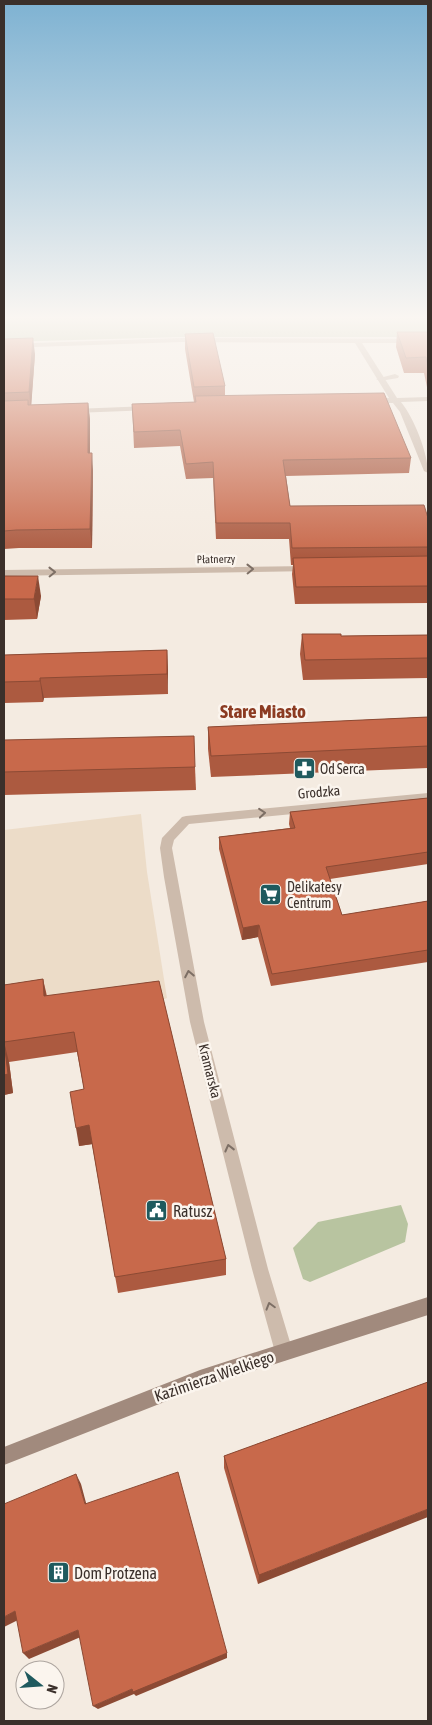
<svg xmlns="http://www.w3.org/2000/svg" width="432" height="1725" font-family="'Asap Condensed',sans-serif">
<rect width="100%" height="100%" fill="#f4ebe1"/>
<!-- green -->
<g fill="#b8c4a0">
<path d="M4,316H428V337H180L4,342Z"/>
<path d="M401,1205L408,1224L405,1242L310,1282L303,1279L293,1248L318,1222Z"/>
</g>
<!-- plaza -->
<path fill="#ecdcc8" d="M141,814L147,872L167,998L160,1001H4V830Z"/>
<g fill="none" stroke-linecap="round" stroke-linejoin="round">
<!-- lane -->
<path fill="#cdbbac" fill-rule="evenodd" d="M395,374L399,376L398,378L380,381L376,379Z"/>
<!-- street -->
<g fill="#cdbbac" fill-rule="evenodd">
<path d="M182,338L428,339V343H362L397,398L428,397V401L401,402C414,418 428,453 428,473L424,471L400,412L393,403H371L367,401L371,399L389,398L355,343L182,342L4,348V344Z"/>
<path d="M149,406H152V410L74,413L70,411L74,409Z"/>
<path d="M309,566L312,567V571L4,576V570Z"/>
<path d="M428,793V801L189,824L174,840L172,848L204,1022L268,1269L293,1352L290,1358L284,1361L278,1358L275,1352L252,1269L190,1022L164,877L160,848L162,838L182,817L186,816Z"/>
</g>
<!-- secondary -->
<path fill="#a18a7d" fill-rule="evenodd" d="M428,1297V1315L200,1388L4,1465V1447L200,1370Z"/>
</g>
<!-- wall -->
<g fill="#ac5a40">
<path d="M397,332L428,335V392L424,373H404L396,347Z"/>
<path d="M185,334L225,386V395L411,458L409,473L286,476L290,506L428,518V603L295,604L292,574L293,565H291L289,539H216L213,478L186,479L180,446L134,448L132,404L194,402L185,349Z"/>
<path d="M4,339L35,354L31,405L88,403L90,420V453L93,471L92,548H19L4,549Z"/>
<path d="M4,576L41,596L37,619L4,620Z"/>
<path d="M302,634L341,636L428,635V678L303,680L300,654Z"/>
<path d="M167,650L168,694L44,698L43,702L4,703V655Z"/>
<path d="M428,717V768L211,777L208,749V727Z"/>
<path d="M4,740L195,767L196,790L4,795Z"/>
<path d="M428,798V864L330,879L342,915L428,901V962L271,986L258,937L242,940L219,849V837L290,828L289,824L290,812Z"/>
<path d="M43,979L47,996L159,981L226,1259V1275L118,1293L92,1144L79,1146L84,1089L77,1052L9,1062L13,1093L4,1095V985Z"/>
<path d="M428,1382L258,1584L224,1468V1456Z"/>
</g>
<!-- shaded-wall -->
<g fill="#8c4a34">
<path d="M33,338L35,354L31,409L29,392Z"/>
<path d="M88,403L90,420V471L88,453Z"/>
<path d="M92,453L93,471L92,548L90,529Z"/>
<path d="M38,576L41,596L37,619L34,599Z"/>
<path d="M167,650L168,670V694L167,674Z"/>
<path d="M40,678L44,698L43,702L40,681Z"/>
<path d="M259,925L258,937L242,940L243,928Z"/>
<path d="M43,979L47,1000L44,996Z"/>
<path d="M4,1042L9,1062L13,1093L4,1095Z"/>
<path d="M89,1125L93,1144L79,1146L76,1128Z"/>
<path d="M76,1474L81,1484L89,1514L85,1504Z"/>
<path d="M428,1509V1517L258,1584L259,1575Z"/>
<path d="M15,1611L22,1618L4,1627V1617Z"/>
<path d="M78,1630L83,1636L29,1659L23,1653Z"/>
<path d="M227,1653V1658L136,1696L134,1694L98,1709L93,1706L132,1689Z"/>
</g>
<!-- building -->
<g fill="#c8694b" stroke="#8c4a34">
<path d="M397,332H427L428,335V368L426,357L406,358Z"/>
<path d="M213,333L225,386L194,387L185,334Z"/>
<path d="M33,338L29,392L4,393V339Z"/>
<path d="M384,393L411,458L283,460L290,506L424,505L428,518V547L292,548L290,523H216L213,462L186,464L180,430L134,432L132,404L196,402L195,396Z"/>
<path d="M28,400V405L88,403V453H92L90,529L16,530L4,531V401Z"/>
<path d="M428,556V586L296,587L293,558Z"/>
<path d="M4,576H38L34,599H4Z"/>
<path d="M302,634H341V636L428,635V658L305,660Z"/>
<path d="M167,650V674L40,678V681L4,682V655Z"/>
<path d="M428,717V746L211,756L208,727Z"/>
<path d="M194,736L195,767L4,772V740Z"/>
<path d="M428,798V852L326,867L342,915L428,901V950L272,974L259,925L243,928L219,837L295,828L290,812Z"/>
<path d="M43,979L44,996L159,981L226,1259L115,1277L89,1125L76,1128L70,1092L84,1089L74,1032L4,1042L8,1074L4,1075V985Z"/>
<path d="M428,1382V1509L259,1575L224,1456Z"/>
<path d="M178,1472L227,1653L133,1692L132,1689L93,1706L78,1630L23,1653L15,1611L4,1617V1504L76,1474L85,1504Z"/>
</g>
<!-- one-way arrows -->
<defs><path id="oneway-chevron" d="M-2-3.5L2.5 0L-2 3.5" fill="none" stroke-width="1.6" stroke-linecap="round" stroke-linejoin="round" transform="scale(1.25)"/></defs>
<g stroke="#7d6f65">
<use href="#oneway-chevron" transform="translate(250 569) rotate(-1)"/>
<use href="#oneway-chevron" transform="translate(52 572) rotate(-1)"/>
<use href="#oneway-chevron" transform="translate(262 813) rotate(-5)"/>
<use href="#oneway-chevron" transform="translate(189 974) rotate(-101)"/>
<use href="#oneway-chevron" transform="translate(229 1148) rotate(-104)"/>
<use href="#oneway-chevron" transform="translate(270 1306) rotate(-106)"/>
</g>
<!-- sky -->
<linearGradient id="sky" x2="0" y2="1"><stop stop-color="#7eb2d2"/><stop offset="0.57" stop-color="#faf6f2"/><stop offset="1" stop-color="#faf6f2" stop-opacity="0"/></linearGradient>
<rect width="432" height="557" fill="url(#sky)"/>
<!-- icons -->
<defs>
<symbol id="pharmacy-square" viewBox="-11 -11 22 22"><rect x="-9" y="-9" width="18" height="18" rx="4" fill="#1f5a5e" stroke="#fbf5ee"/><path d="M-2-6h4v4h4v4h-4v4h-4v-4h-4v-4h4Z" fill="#fff"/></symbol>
<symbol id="supermarket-square" viewBox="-11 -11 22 22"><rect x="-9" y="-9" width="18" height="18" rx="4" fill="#1f5a5e" stroke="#fbf5ee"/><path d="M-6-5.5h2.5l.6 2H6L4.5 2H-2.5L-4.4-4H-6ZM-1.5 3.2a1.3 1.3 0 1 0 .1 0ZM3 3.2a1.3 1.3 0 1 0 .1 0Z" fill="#fff"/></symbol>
<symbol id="civic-square" viewBox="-11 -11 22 22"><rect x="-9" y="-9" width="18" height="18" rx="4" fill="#1f5a5e" stroke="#fbf5ee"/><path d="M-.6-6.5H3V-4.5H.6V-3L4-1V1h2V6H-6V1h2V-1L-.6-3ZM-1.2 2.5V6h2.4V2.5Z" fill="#fff"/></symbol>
<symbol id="building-square" viewBox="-11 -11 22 22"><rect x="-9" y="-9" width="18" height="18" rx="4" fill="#1f5a5e" stroke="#fbf5ee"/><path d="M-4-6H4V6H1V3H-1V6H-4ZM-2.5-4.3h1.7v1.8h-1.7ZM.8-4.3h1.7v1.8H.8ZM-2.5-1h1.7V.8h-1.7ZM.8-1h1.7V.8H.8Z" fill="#fff"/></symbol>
</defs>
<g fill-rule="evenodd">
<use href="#pharmacy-square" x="292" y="756" width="25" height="25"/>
<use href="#supermarket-square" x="258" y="882" width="25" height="25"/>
<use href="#civic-square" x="144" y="1198" width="25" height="25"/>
<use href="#building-square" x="46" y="1560" width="25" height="25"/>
</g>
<g text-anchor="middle" stroke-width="5" stroke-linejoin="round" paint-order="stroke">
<!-- far-street labels -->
<g font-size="11" fill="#3b302b" stroke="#fbf5ee">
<text transform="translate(216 559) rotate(-1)" y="4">Płatnerzy</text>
</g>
<!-- poi labels -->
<g font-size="14" fill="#3b302b" stroke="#fbf5ee" text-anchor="start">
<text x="320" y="774">Od Serca</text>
<text x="287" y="892">Delikatesy<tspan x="287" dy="16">Centrum</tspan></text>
</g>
<!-- street labels -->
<g font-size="14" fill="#3b302b" stroke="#fbf5ee">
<text transform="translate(319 792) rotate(-5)" y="5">Grodzka</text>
<text transform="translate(210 1071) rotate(76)" y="5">Kramarska</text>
</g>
<!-- near-poi labels -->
<g font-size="16" fill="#3b302b" stroke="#fbf5ee" text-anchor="start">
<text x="173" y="1217">Ratusz</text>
<text x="74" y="1579">Dom Protzena</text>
</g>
<!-- near-street labels -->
<g font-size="16" fill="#3b302b" stroke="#fbf5ee">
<text transform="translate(214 1376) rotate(-19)" y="6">Kazimierza Wielkiego</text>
</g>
<!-- district labels -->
<g font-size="19" font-weight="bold" fill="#8c3b22" stroke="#fbf5ee">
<text x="263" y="718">Stare Miasto</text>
</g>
</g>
<!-- border -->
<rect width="432" height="1725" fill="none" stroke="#3b302b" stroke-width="10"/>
<!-- north arrow -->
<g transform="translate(40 1685) rotate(107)"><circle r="24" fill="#fbf5ee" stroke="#aea6a0"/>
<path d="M0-4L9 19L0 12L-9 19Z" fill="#1f5a5e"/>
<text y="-8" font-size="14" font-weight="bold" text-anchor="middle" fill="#3b302b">N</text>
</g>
</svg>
